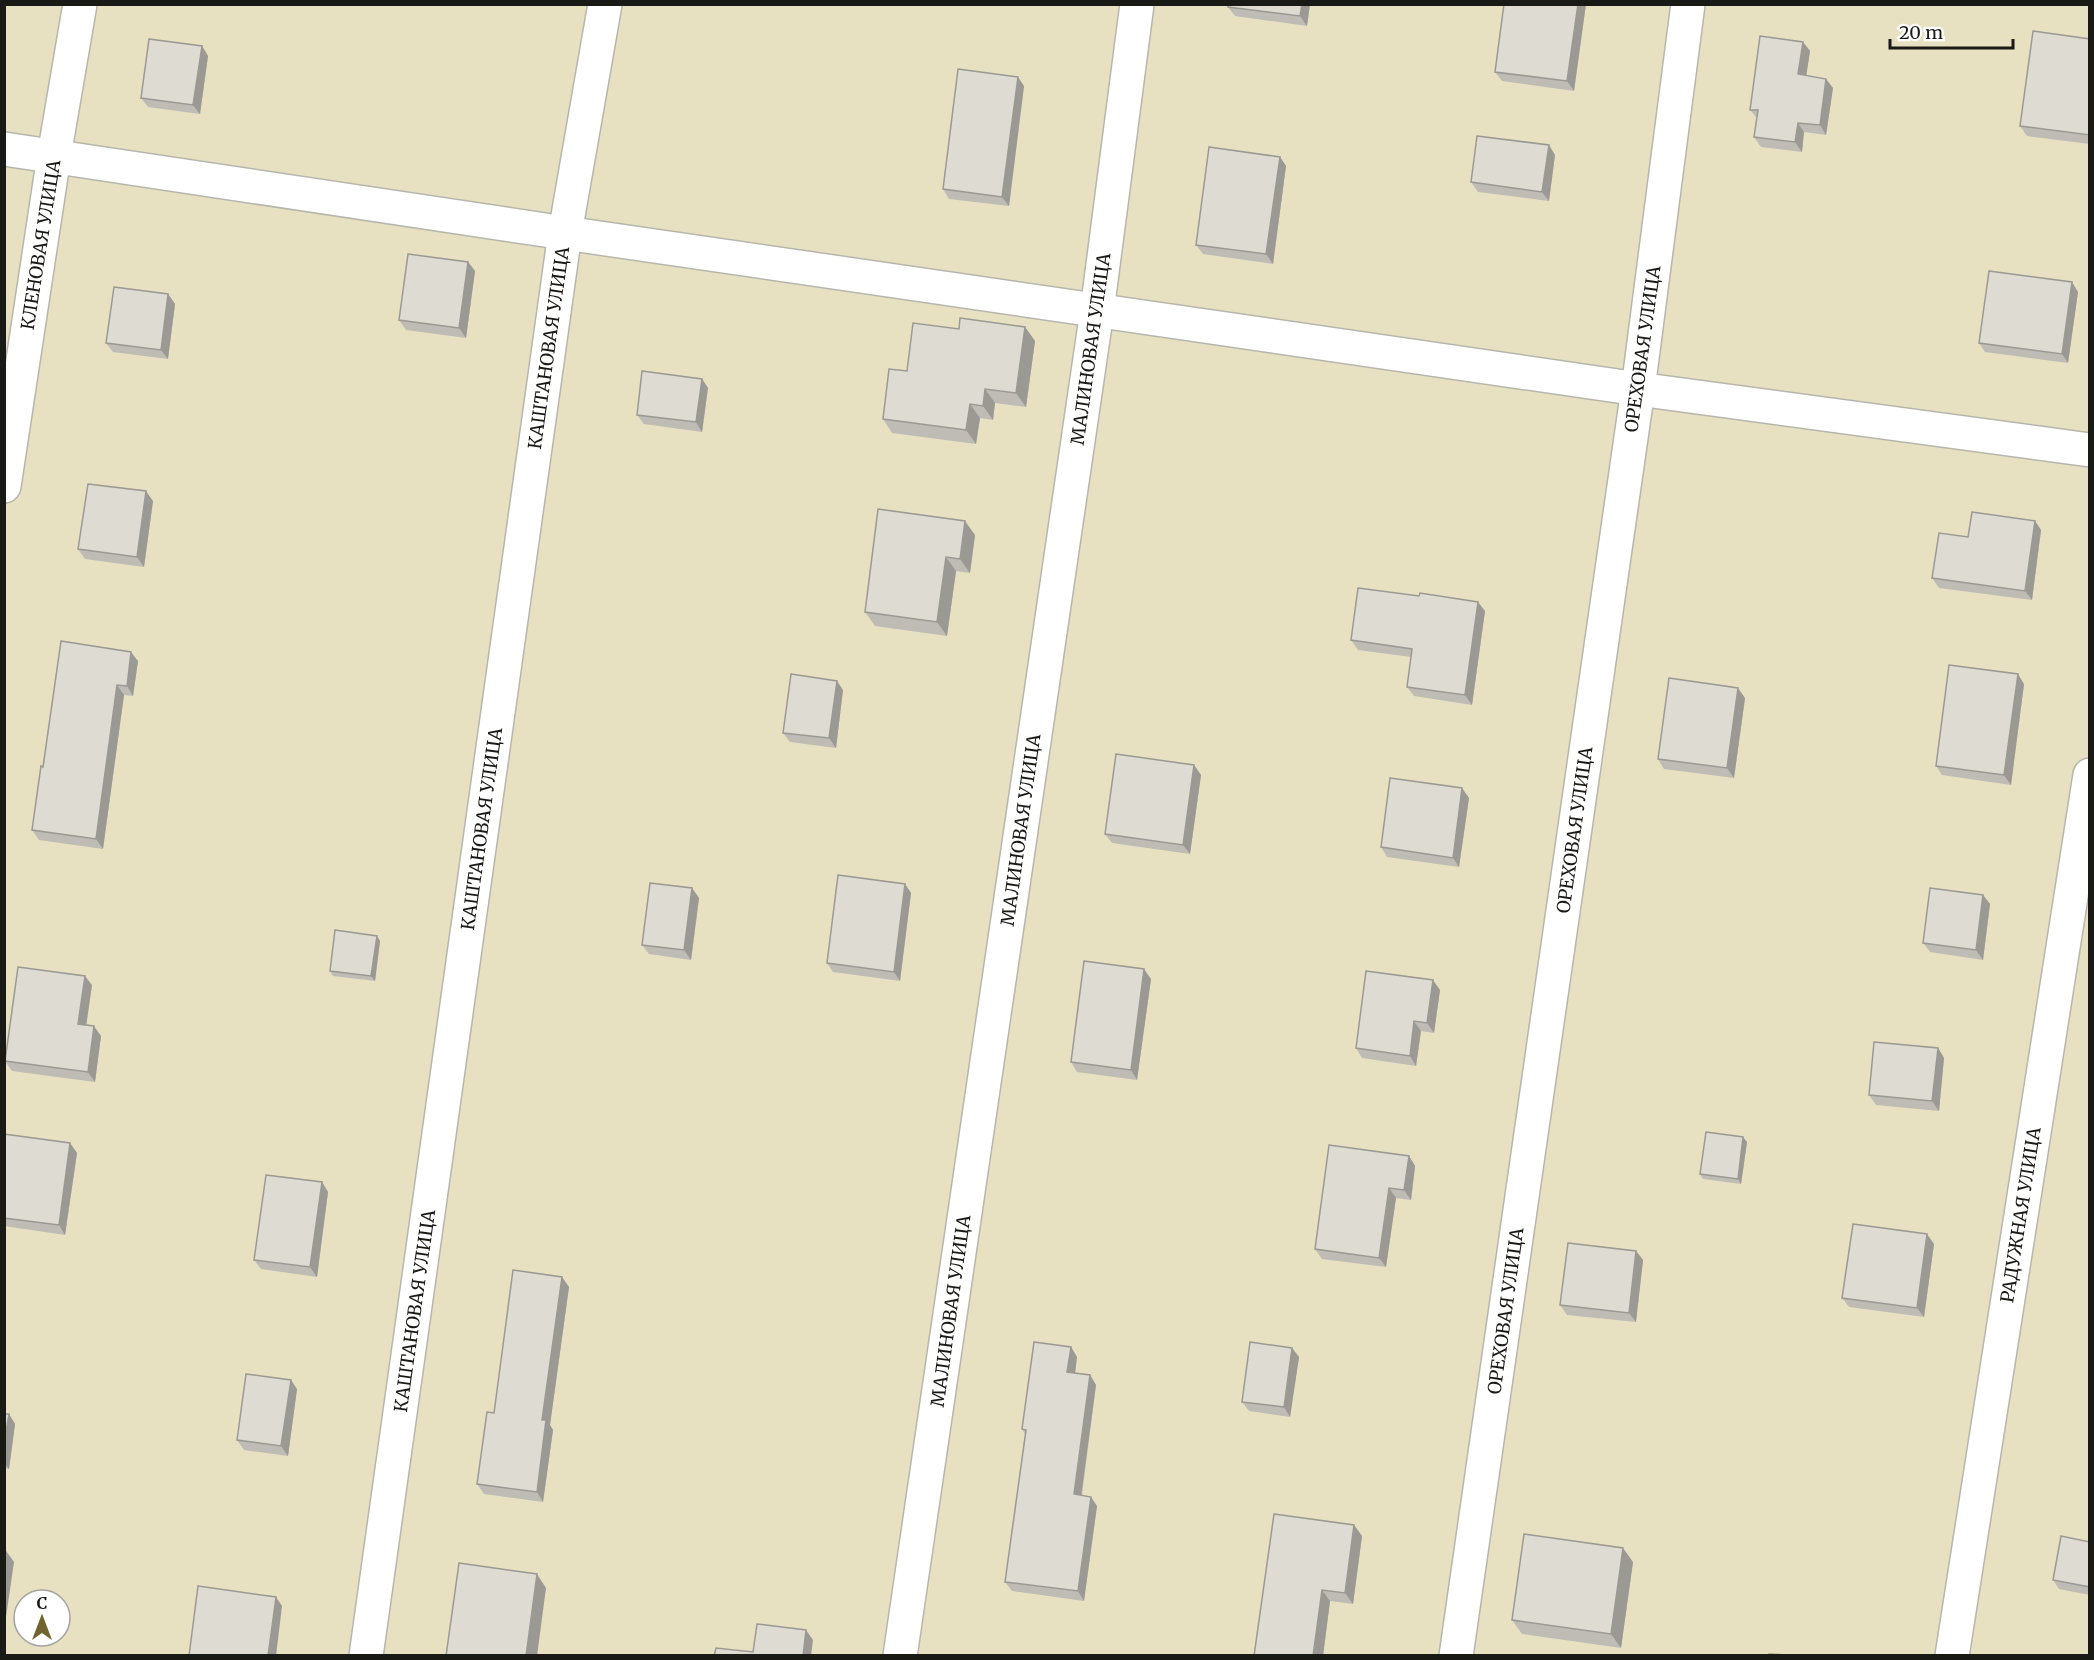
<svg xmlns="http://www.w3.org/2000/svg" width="2094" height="1660" font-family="Merriweather,serif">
<rect width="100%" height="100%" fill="#fbf9ef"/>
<!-- green -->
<path fill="#e7e1c2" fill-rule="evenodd" d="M5,5H2089V1655L5,1656ZM24,1600H60V1636H24Z"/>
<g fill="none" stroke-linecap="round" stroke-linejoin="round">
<defs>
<g id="street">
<path d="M4,149L565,233L1638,389L2090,450"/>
<path d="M4,486L54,156L80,4"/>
<path d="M366,1656L565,233L605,4"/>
<path d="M900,1656L1097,311L1137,4"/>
<path d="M1456,1656L1638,389L1688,4"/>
<path d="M1952,1656L2090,775"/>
</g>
</defs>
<!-- street casing -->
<use href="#street" stroke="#b7b6ac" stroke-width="36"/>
<!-- street -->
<use href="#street" stroke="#fff" stroke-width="33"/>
</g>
<!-- wall -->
<g fill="#bebcb5">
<path d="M1310,4L1307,26L1235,16L1228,7Z"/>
<path d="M1586,4L1574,91L1502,81L1495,72Z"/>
<path d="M2090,39V144L2027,136L2020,126Z"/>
<path d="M1803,42L1810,51L1806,76L1833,88L1826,135L1804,132L1802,152L1761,147L1754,137L1757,118L1750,110Z"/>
<path d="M202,46L208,56L200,114L148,107L141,98Z"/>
<path d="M1024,86L1009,206L949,199L943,189Z"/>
<path d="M1555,155L1549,201L1478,192L1471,182Z"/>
<path d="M1280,157L1286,166L1273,264L1203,254L1196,245Z"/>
<path d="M468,262L475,271L466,338L406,330L399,320Z"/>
<path d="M2078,292L2068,363L1985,352L1979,343Z"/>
<path d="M168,294L175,304L168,359L113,352L106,343Z"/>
<path d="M1025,327L1035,341L1026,407L995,403L993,420L980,418L976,444L892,433L883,419L907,371L959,329Z"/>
<path d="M702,379L708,388L702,432L644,424L637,415Z"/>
<path d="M153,501L144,567L85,559L78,549Z"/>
<path d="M2035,521L2041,530L2032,600L1939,588L1932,578L1968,537Z"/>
<path d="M975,535L970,573L956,571L947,636L875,626L865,612Z"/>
<path d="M1485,611L1472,705L1414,696L1407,687L1411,657L1358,650L1351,640Z"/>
<path d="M138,661L133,696L124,695L103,849L39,840L32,830L43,767Z"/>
<path d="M2024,684L2011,785L1942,775L1936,766Z"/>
<path d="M843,690L836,748L790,742L783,733Z"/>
<path d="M1745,698L1734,778L1664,769L1658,759Z"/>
<path d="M1194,765L1201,775L1190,854L1112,843L1105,834Z"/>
<path d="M1469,798L1459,867L1387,857L1381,847Z"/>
<path d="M905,884L911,893L900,981L833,972L827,963Z"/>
<path d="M692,888L699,898L691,960L649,954L642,945Z"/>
<path d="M1983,895L1990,904L1983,960L1930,952L1923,943Z"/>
<path d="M380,941L375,981L333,976L330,971Z"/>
<path d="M1151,979L1137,1080L1077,1072L1071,1062Z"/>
<path d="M92,985L86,1025L101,1036L95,1082L12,1071L5,1061Z"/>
<path d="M1440,990L1434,1033L1421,1031L1416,1066L1362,1058L1356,1048Z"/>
<path d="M1938,1048L1944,1058L1939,1111L1876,1105L1869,1095Z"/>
<path d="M4,1134L70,1143L77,1153L65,1235L4,1226Z"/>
<path d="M1747,1142L1741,1184L1703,1179L1700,1174Z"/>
<path d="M1409,1156L1415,1166L1411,1200L1396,1198L1386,1267L1322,1259L1315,1249Z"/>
<path d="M322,1182L328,1192L317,1277L261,1269L254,1260Z"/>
<path d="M1934,1244L1924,1317L1849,1307L1842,1298Z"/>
<path d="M1636,1251L1643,1260L1636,1322L1567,1315L1560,1305Z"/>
<path d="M562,1277L569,1287L550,1425L553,1430L543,1502L484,1494L477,1484L494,1413Z"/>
<path d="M1071,1347L1077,1357L1075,1373L1090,1375L1096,1385L1082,1495L1097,1506L1084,1601L1012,1591L1005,1582L1025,1434L1022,1429Z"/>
<path d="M1292,1348L1299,1357L1290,1417L1249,1411L1242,1402Z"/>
<path d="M297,1389L288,1456L244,1450L237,1440Z"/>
<path d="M4,1414H9L15,1424L9,1469L4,1468Z"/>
<path d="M1354,1525L1362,1536L1353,1604L1330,1601L1323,1656H1254Z"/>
<path d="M2090,1542V1595L2059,1589L2053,1580Z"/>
<path d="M1633,1562L1621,1648L1522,1634L1512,1620Z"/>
</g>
<!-- shaded-wall -->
<g fill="#9b9993">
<path d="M1302,4H1310L1307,26L1300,16Z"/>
<path d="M1578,4H1586L1574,91L1567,81Z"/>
<path d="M1803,42L1810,51L1805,84L1798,74Z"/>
<path d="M202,46L208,56L200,114L193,105Z"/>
<path d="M1018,77L1024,86L1009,206L1002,197Z"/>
<path d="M1826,79L1833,88L1826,135L1820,125Z"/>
<path d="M1798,123L1804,132L1802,152L1795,142Z"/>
<path d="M1549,145L1555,155L1549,201L1542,192Z"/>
<path d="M1280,157L1286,166L1273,264L1266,254Z"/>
<path d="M468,262L475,271L466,338L459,328Z"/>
<path d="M2072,282L2078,292L2068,363L2062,354Z"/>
<path d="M168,294L175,304L168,359L161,350Z"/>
<path d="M1025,327L1035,341L1026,407L1016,393Z"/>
<path d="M702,379L708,388L702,432L696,422Z"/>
<path d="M985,389L995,403L993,420L983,406Z"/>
<path d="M970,404L980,418L976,444L966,430Z"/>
<path d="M146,491L153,501L144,567L137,557Z"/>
<path d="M965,521L975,535L970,573L960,559Z"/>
<path d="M2035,521L2041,530L2032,600L2025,591Z"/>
<path d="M946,557L956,571L947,636L937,622Z"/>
<path d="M1478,602L1485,611L1472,705L1465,695Z"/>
<path d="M131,652L138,661L133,696L127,686Z"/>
<path d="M2018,674L2024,684L2011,785L2004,775Z"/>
<path d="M837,681L843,690L836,748L829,738Z"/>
<path d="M117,685L124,695L103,849L96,839Z"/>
<path d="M1738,688L1745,698L1734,778L1727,768Z"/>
<path d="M1194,765L1201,775L1190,854L1183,845Z"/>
<path d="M1462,788L1469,798L1459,867L1453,858Z"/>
<path d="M905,884L911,893L900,981L894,972Z"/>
<path d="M692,888L699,898L691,960L684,950Z"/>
<path d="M1983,895L1990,904L1983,960L1976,950Z"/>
<path d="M377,936L380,941L375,981L371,976Z"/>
<path d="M1144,969L1151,979L1137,1080L1131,1070Z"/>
<path d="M85,976L92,985L85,1034L78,1024Z"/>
<path d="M1433,980L1440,990L1434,1033L1427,1023Z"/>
<path d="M1414,1021L1421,1031L1416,1066L1410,1056Z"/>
<path d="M94,1026L101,1036L95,1082L88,1072Z"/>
<path d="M1938,1048L1944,1058L1939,1111L1932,1101Z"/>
<path d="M1743,1137L1747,1142L1741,1184L1738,1179Z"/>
<path d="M70,1143L77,1153L65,1235L59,1225Z"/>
<path d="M1409,1156L1415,1166L1411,1200L1404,1190Z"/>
<path d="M322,1182L328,1192L317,1277L310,1267Z"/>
<path d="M1389,1188L1396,1198L1386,1267L1379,1258Z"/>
<path d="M1927,1234L1934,1244L1924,1317L1917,1308Z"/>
<path d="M1636,1251L1643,1260L1636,1322L1629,1313Z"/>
<path d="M562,1277L569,1287L550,1425L553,1430L543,1502L537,1492L542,1420Z"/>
<path d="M1071,1347L1077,1357L1074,1382L1067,1372Z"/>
<path d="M1292,1348L1299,1357L1290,1417L1284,1407Z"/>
<path d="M1090,1375L1096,1385L1080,1504L1074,1494Z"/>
<path d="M291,1380L297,1389L288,1456L281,1446Z"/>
<path d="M9,1414L15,1424L9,1469L4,1463V1443Z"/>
<path d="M1091,1497L1097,1506L1084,1601L1078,1591Z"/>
<path d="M1354,1525L1362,1536L1353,1604L1345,1593Z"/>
<path d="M4,1548L14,1562L4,1631Z"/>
<path d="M1623,1548L1633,1562L1621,1648L1611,1634Z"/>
<path d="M537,1574L546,1588L537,1656H526Z"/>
<path d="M1322,1590L1330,1601L1323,1656H1313Z"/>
<path d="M276,1597L282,1606L276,1656H268Z"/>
<path d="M806,1630L813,1640L811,1656H803Z"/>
</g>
<!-- building -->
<g fill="#dddbd2" stroke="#9b9993" stroke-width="1.5">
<path d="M1228,4H1302L1300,16L1228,7Z"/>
<path d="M1504,4H1578L1567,81L1495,72Z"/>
<path d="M2033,31L2090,39V135L2020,126Z"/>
<path d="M1760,36L1803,42L1798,74L1826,79L1820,125L1798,123L1795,142L1754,137L1758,110H1750Z"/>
<path d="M149,39L202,46L193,105L141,98Z"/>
<path d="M958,69L1018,77L1002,197L943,189Z"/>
<path d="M1477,136L1549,145L1542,192L1471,182Z"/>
<path d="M1209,147L1280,157L1266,254L1196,245Z"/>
<path d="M408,254L468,262L459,328L399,320Z"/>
<path d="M1989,271L2072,282L2062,354L1979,343Z"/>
<path d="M114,287L168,294L161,350L106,343Z"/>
<path d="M960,318L1025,327L1016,393L985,389L983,406L970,404L966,430L883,419L889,369L907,371L913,323L959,329Z"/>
<path d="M642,371L702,379L696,422L637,415Z"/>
<path d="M88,484L146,491L137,557L78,549Z"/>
<path d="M878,509L965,521L960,559L946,557L937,622L865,612Z"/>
<path d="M1972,512L2035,521L2025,591L1932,578L1939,533L1968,537Z"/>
<path d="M1358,588L1419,596L1420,593L1478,602L1465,695L1407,687L1412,649L1351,640Z"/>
<path d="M61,641L131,652L127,686L117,685L96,839L32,830L41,766L43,767Z"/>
<path d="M1949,665L2018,674L2004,775L1936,766Z"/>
<path d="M791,674L837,681L829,738L783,733Z"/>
<path d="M1669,678L1738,688L1727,768L1658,759Z"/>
<path d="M1116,754L1194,765L1183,845L1105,834Z"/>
<path d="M1390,778L1462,788L1453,858L1381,847Z"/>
<path d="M838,875L905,884L894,972L827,963Z"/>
<path d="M650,883L692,888L684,950L642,945Z"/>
<path d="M1930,888L1983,895L1976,950L1923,943Z"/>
<path d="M335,930L377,936L371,976L330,971Z"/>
<path d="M1084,961L1144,969L1131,1070L1071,1062Z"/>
<path d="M18,967L85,976L78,1024L94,1026L88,1072L5,1061Z"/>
<path d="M1366,971L1433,980L1427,1023L1414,1021L1410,1056L1356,1048Z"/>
<path d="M1874,1042L1938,1048L1932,1101L1869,1095Z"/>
<path d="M1706,1132L1743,1137L1738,1179L1700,1174Z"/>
<path d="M4,1134L70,1143L59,1225L4,1218Z"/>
<path d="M1329,1145L1409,1156L1404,1190L1389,1188L1379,1258L1315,1249Z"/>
<path d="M266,1175L322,1182L310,1267L254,1260Z"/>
<path d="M1853,1224L1927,1234L1917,1308L1842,1298Z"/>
<path d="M1568,1243L1636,1251L1629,1313L1560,1305Z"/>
<path d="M513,1270L562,1277L542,1420H546L537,1492L477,1484L487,1412L494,1413Z"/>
<path d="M1034,1342L1071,1347L1067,1372L1090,1375L1074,1494L1091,1497L1078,1591L1005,1582L1026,1430L1022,1429Z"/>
<path d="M1250,1342L1292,1348L1284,1407L1242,1402Z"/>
<path d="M246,1374L291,1380L281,1446L237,1440Z"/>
<path d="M4,1414H9L4,1443Z"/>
<path d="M1274,1514L1354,1525L1345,1593L1322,1590L1313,1656H1254Z"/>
<path d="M1524,1534L1623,1548L1611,1634L1512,1620Z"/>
<path d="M2061,1536L2090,1542V1587L2053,1580Z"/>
<path d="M459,1563L537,1574L526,1656H446Z"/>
<path d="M198,1586L276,1597L268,1656H189Z"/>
<path d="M757,1624L806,1630L803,1656H714L716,1648L753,1652Z"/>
<path d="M1769,1654L1814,1656H1769Z"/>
</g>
<g text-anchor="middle" stroke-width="5" stroke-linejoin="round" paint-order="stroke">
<!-- street labels -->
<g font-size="18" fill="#191915" stroke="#fff">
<text transform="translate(41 245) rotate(-81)" y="6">КЛЕНОВАЯ УЛИЦА</text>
<text transform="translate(549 348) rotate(-82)" y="6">КАШТАНОВАЯ УЛИЦА</text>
<text transform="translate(1091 349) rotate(-82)" y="6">МАЛИНОВАЯ УЛИЦА</text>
<text transform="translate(1643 349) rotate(-82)" y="6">ОРЕХОВАЯ УЛИЦА</text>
<text transform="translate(482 829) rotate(-82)" y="6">КАШТАНОВАЯ УЛИЦА</text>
<text transform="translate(1021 830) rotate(-82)" y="6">МАЛИНОВАЯ УЛИЦА</text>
<text transform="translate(1575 830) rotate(-82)" y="6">ОРЕХОВАЯ УЛИЦА</text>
<text transform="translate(2021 1215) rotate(-81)" y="6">РАДУЖНАЯ УЛИЦА</text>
<text transform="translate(415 1311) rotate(-82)" y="6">КАШТАНОВАЯ УЛИЦА</text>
<text transform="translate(951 1311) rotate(-82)" y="6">МАЛИНОВАЯ УЛИЦА</text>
<text transform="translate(1506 1311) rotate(-82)" y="6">ОРЕХОВАЯ УЛИЦА</text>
</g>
</g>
<!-- border -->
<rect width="2094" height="1660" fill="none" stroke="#191915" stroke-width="12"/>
<!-- north arrow -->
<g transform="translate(42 1618)"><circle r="28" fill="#ffffff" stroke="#a3a3a1" stroke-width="1.5"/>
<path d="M0-4.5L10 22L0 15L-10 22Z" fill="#706531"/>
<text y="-9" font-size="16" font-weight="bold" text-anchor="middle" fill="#191915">С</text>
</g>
<!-- scale -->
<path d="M1890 39v9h123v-9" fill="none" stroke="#191915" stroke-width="3"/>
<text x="1899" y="39" font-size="18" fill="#191915" stroke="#ffffff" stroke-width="4.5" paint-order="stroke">20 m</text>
</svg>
